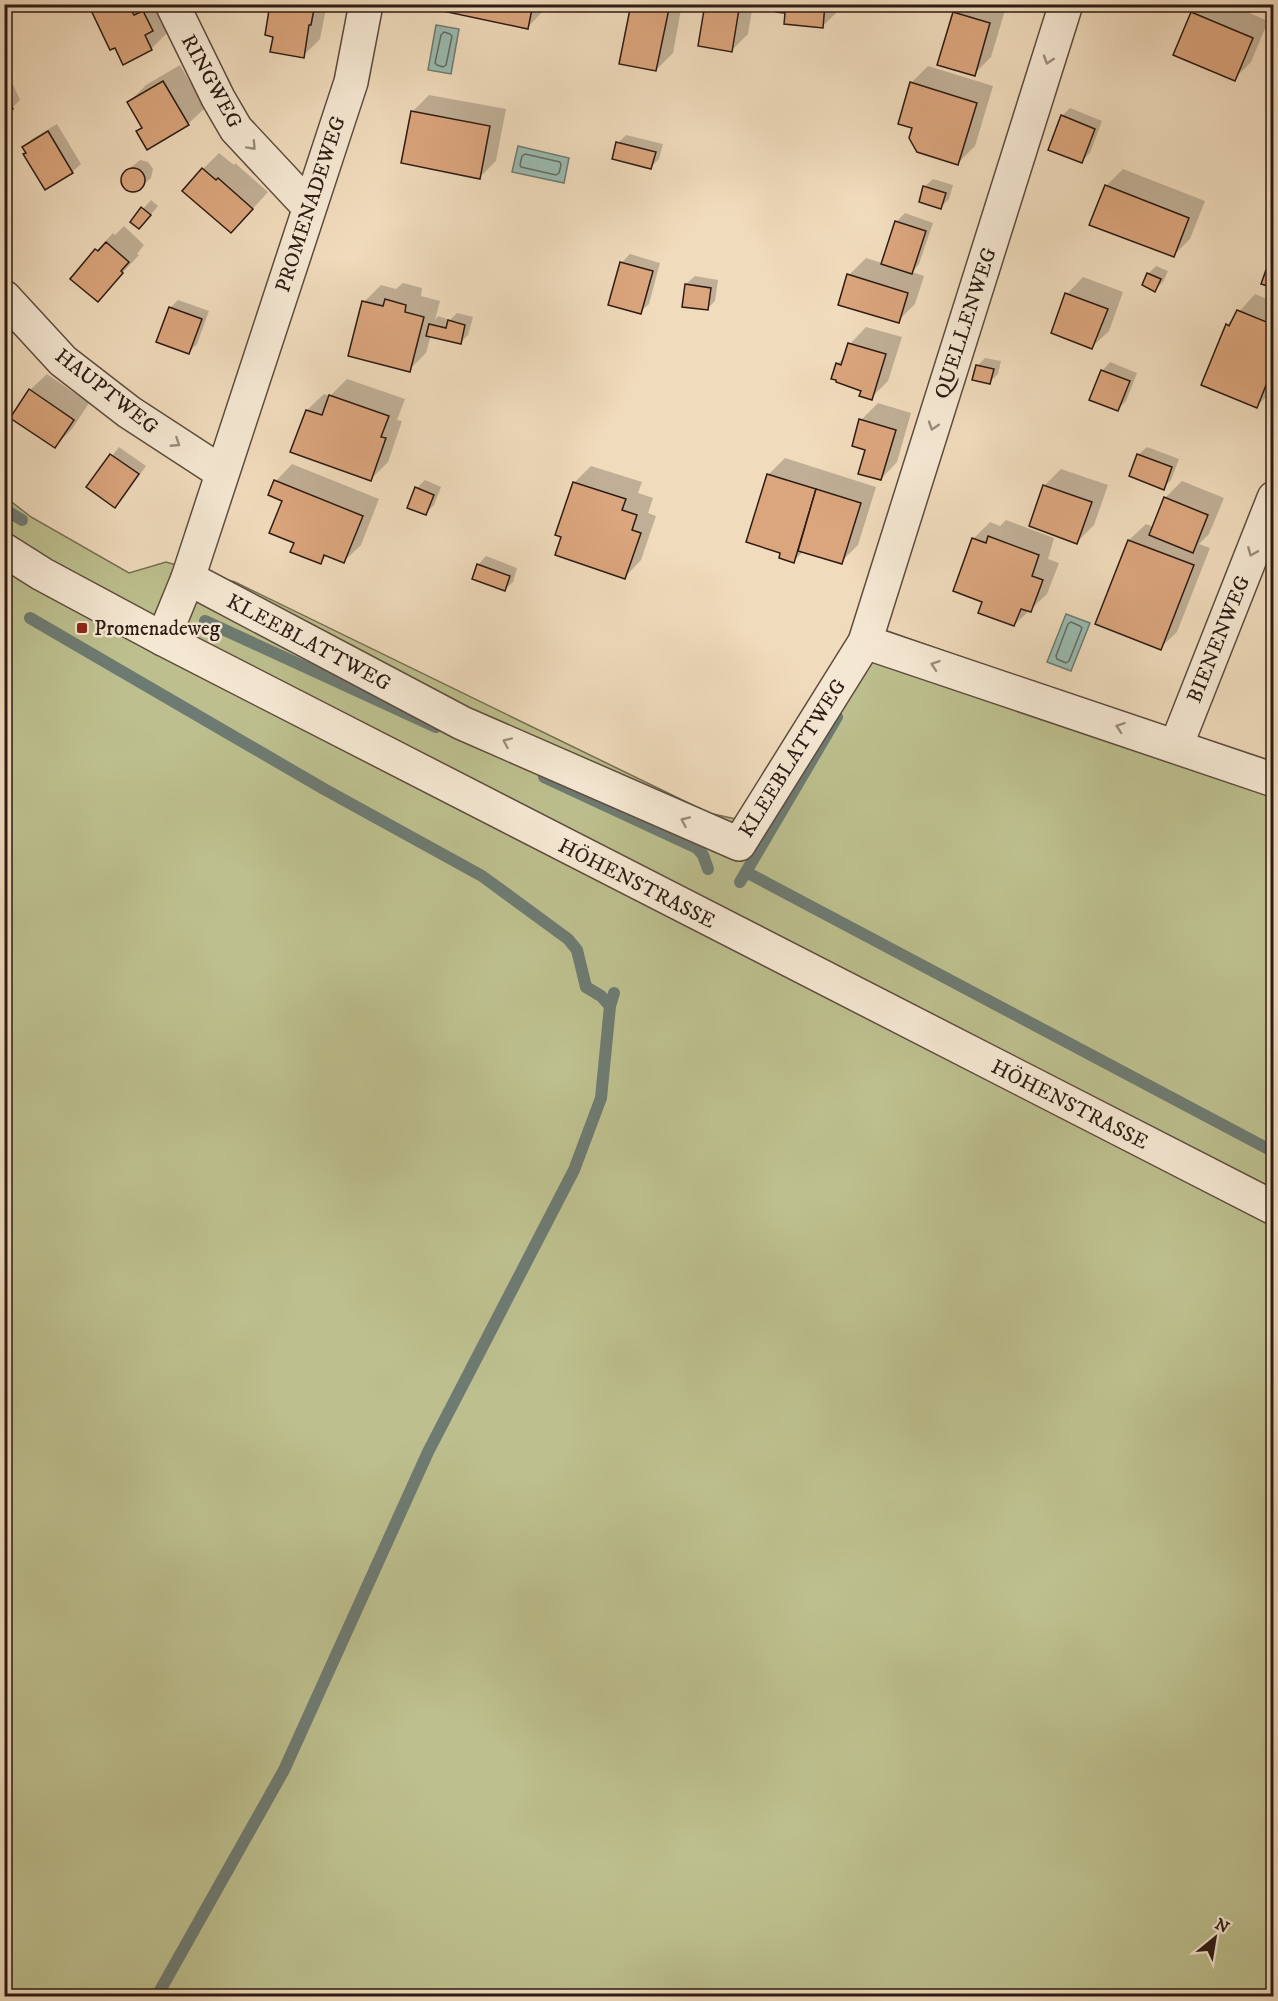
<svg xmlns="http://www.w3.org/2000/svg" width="1278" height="2001" font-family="'IM FELL DW Pica',serif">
<rect width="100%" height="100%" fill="#f0dbbc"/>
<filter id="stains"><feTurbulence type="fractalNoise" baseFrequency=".00333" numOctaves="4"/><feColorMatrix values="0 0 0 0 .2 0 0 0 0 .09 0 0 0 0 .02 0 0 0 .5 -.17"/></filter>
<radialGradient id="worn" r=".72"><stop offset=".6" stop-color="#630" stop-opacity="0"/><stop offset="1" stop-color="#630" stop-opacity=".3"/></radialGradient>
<!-- green -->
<path fill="#bdbf8e" stroke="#756e51" stroke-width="1.5" d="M4,496L31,517L129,573L166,562L235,582L709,813L740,820L859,621L1273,766V1996H5Z"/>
<!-- water -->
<g fill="#9abbb1" stroke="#6e7b72" stroke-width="1.5">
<path d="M436,25L459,29L451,74L428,70Z"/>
<path d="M518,146L569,158L564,183L512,172Z"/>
<path d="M1066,614L1090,623L1071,671L1047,662Z"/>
</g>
<!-- shadow -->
<g fill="#0003">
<path d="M90,4H165L168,32L151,49Z"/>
<path d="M272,4H327L320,39L303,56L274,35Z"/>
<path d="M435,4H545L544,10L528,27Z"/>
<path d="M633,4H682L673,53L656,70Z"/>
<path d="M706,4H753L748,34L731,51Z"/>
<path d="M778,4H840L839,10L822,27L787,11Z"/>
<path d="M963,4H999L1006,7L991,57L974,74L954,13Z"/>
<path d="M1201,4H1229L1268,21L1251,62L1234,79L1193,13Z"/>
<path d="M1248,4H1265L1260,9Z"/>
<path d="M180,65L205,108L188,124L138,132L143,127L129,102L146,85Z"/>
<path d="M928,66L993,86L975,146L958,163L914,127L911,83Z"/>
<path d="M7,72L20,100L12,108L4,111V73Z"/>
<path d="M429,95L506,109L496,161L480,177L412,112Z"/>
<path d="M1070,108L1102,121L1090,153L1082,161L1062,116Z"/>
<path d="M57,124L81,164L72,172L45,188L24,147L32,139Z"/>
<path d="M626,135L663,144L659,159L651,167L618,143Z"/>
<path d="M219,153L234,165L235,163L268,192L248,214L203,169Z"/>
<path d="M140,160L148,162L153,169L151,178L135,191L127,190L122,182L123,174Z"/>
<path d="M1123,169L1205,201L1190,239L1173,256L1106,186Z"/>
<path d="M933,179L953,185L949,199L941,207L924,187Z"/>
<path d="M151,200L158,206L147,219L132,221Z"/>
<path d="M905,213L933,223L919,264L912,272L924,276L915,304L898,321L849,275L866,258L882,263L896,222Z"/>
<path d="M124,226L144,245L137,254L139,255L97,300L72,279L97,250L113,233L115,235Z"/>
<path d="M630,254L660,263L649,304L640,312L610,304L622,262Z"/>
<path d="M1274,265V286L1268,271Z"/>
<path d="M1156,266L1168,271L1163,282L1155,290L1148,274Z"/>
<path d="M695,276L718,280L715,301L707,309L686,284Z"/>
<path d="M1083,277L1123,292L1109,331L1092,347L1067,294Z"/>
<path d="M403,283L422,288L421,296L440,301L435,320L438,316L450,320L457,313L473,317L468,335L460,343L431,335L426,353L409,370L364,302L381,285L396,289Z"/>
<path d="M1255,294L1274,302V389L1257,406L1227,325Z"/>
<path d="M178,300L209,311L197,344L189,352L170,308Z"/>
<path d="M866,327L902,337L888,381L871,398L837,364L846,356L850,344Z"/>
<path d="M985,358L1001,361L998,374L990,382L977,366Z"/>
<path d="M1110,362L1137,373L1126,401L1118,409L1102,371Z"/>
<path d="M47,374L89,403L72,429L55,446L30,390Z"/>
<path d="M347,379L405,399L397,420L402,421L388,462L371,479L307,410L324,394L330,396Z"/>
<path d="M878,403L911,413L897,462L881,479L861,420Z"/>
<path d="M119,447L146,466L123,498L115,506L88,487Z"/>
<path d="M1147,447L1179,459L1171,480L1163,488L1138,455Z"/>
<path d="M785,458L876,487L858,545L841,562L804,551L793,561L782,552L768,475Z"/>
<path d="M292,464L379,499L361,545L344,561L328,555L320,562L296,542L284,500L276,481Z"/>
<path d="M591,466L642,482L638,493L653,498L648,513L656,516L641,560L625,577L563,536L557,534L575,482Z"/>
<path d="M1061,469L1108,485L1094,525L1077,542L1044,486Z"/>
<path d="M425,480L441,487L434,505L426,513L417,488Z"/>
<path d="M1182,481L1224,498L1209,534L1199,544L1210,548L1177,632L1160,648L1097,623L1129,540L1146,524L1154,527L1165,498Z"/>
<path d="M1006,520L1054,538L1048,559L1059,563L1047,594L1014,625L984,601L973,539L990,522L1000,526Z"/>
<path d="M486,556L517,568L513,582L504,590L478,565Z"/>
</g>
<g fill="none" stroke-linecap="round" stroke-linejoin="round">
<!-- shore -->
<g stroke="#646c62" stroke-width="1.5">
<path d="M444,32L450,34L452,36L446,65L443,67L437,65L435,63L441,35Z"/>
<path d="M525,154L560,162L561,165L559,173L556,175L521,167L520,165L522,156Z"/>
<path d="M1071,622L1080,626L1082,628L1069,661L1066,663L1057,659L1056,656L1068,624Z"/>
</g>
<!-- stream -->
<g stroke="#6e7b72" stroke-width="12">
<path d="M4,509L22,520"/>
<path d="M30,618L324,789L482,876L568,939L577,950L586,987L601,996L610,1006"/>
<path d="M205,621L436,727"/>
<path d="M544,777L697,848L703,855L708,869"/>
<path d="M746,872L1274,1152"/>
<path d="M740,882L837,717"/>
<path d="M157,1996L284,1770L428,1452L574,1170L601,1098L610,1006L614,993"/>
</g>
</g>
<!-- building -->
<g fill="#dba57d" stroke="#2d1c14" stroke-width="1.5">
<path d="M88,4H128L134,15L143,11L153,31L145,35L152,50L123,65L115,48L110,50Z"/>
<path d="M270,4H315L311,25H309L304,58L270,52L273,37L265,35Z"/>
<path d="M434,4H533L528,29L433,9Z"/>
<path d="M631,4H670L656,71L619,64Z"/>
<path d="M705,4L739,9L732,52L698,46Z"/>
<path d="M776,4H825L823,28L784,24L785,13L776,12Z"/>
<path d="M953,12L990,23L975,76L937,65Z"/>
<path d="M1191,12L1253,38L1235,81L1173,55Z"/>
<path d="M163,81L189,125L147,150L136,131L142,128L127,102Z"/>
<path d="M910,82L977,103L958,165L917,152L909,138L912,128L898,124Z"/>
<path d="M4,91L13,109L4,113Z"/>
<path d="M411,111L490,126L480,179L401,163Z"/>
<path d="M1061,115L1095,129L1082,163L1048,150Z"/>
<path d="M48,131L73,173L45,190L23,154L26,153L22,147Z"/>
<path d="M616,142L656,152L651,169L612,159Z"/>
<circle cx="133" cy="180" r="12"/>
<path d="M202,168L216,180L218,178L253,209L231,233L182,191Z"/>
<path d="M1105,185L1189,218L1174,257L1089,225Z"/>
<path d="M923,186L946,193L941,209L919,202Z"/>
<path d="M141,207L151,215L139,229L130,222Z"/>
<path d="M895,221L926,231L912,274L881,264Z"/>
<path d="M106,242L129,262L121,271L123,273L98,302L70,279L95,249L98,251Z"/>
<path d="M620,262L653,271L641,314L608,305Z"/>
<path d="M1266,270L1274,272V288L1261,284Z"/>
<path d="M1147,273L1161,279L1155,292L1142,285Z"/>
<path d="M847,274L908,293L899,323L838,305Z"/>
<path d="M685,284L711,288L708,310L682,307Z"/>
<path d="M1065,293L1108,309L1092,349L1051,333Z"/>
<path d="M385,299L406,305L405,312L424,317L410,372L348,356L362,301L383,306Z"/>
<path d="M169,307L202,319L189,354L156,342Z"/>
<path d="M1237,310L1274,325V365L1257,408L1201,385L1226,324L1229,326Z"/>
<path d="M448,320L465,325L461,344L426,336L429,324L446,328Z"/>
<path d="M848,343L886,354L872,400L859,396L861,391L836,382V380L831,379L836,363L841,365Z"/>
<path d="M976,365L994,369L990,384L972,380Z"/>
<path d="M1101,370L1130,381L1118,411L1089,400Z"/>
<path d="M29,389L74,420L55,448L10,418Z"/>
<path d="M329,395L389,416L381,437L386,438L371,481L290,452L306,410L322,415Z"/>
<path d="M859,419L896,430L881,480L858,474L865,450L852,446Z"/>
<path d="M110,454L139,474L115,508L86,487Z"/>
<path d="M1137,454L1172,467L1164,490L1129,476Z"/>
<path d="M767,474L816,489L794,563L779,558L780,553L746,542Z"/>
<path d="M274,480L363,516L344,563L324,555L321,564L290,552L294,543L269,533L282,501L268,495Z"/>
<path d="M573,482L626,499L622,510L637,515L632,530L641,533L625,579L555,555L561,537L555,535Z"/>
<path d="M1043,485L1092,502L1077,544L1029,526Z"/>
<path d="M415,487L434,495L426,515L407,508Z"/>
<path d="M816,489L861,503L842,564L798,551Z"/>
<path d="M1164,497L1208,515L1193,553L1149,535Z"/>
<path d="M988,536L1039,555L1032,576L1043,580L1031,612L1021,609L1014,626L978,613L982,602L953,591L972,538L986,543Z"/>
<path d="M1128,540L1194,565L1161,650L1095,624Z"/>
<path d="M477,564L510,576L505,591L472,579Z"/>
</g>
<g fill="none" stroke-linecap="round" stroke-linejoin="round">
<defs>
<g id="minor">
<path d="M172,4L218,98L236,129L308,206"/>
<path d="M4,297L63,361L129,412L221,472"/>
<path d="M188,578L462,723L739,844L865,642L1066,4"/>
<path d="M163,639L188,578L351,82L366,4"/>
<path d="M865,642L1274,780"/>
<path d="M1176,746L1274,498"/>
</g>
<path id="tertiary" d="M4,550L42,574L163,639L1274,1208"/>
</defs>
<!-- minor casing -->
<use href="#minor" stroke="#5e4c3e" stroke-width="36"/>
<!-- tertiary casing -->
<use href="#tertiary" stroke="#5e4c3e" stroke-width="36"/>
<!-- minor -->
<use href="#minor" stroke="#f5e8d3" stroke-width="33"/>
<!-- tertiary -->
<use href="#tertiary" stroke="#f5e8d3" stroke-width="33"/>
</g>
<!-- one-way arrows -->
<defs><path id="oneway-chevron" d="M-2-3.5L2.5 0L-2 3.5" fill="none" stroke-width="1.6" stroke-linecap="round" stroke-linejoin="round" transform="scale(1.5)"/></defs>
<g stroke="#9b8c7d">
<use href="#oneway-chevron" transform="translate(1048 60) rotate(108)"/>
<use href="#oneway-chevron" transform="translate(252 146) rotate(47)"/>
<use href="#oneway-chevron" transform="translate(933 426) rotate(108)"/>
<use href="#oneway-chevron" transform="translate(176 443) rotate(33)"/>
<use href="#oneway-chevron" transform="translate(1252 552) rotate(112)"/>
<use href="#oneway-chevron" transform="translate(935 665) rotate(-161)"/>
<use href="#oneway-chevron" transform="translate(1120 727) rotate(-161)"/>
<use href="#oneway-chevron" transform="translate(507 742) rotate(-156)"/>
<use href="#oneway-chevron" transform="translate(685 821) rotate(-156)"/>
</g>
<!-- markers -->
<rect fill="#8f2418" stroke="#f5e8d3" stroke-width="2" x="76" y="622" width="12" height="12" rx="3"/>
<g text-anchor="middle" stroke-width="5" stroke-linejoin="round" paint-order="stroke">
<!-- street labels -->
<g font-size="21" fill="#2d1c14" stroke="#f5e8d3">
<text transform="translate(212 81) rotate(61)" y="7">RINGWEG</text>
<text transform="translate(310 204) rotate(-72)" y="7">PROMENADEWEG</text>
<text transform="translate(965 323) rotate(-72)" y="7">QUELLENWEG</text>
<text transform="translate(107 391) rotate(38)" y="7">HAUPTWEG</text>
<text transform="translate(1218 639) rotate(-68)" y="7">BIENENWEG</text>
<text transform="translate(309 642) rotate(28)" y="7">KLEEBLATTWEG</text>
<text transform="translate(792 758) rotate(-58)" y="7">KLEEBLATTWEG</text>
<text transform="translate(637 883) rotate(27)" y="7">HÖHENSTRASSE</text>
<text transform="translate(1070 1104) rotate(27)" y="7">HÖHENSTRASSE</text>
</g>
<!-- poi labels -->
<g font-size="21" fill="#2d1c14" stroke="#f5e8d3" text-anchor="start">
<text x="94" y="635">Promenadeweg</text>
</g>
</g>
<!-- margin -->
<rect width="1278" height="2001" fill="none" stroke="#f0dbbc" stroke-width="24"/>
<rect x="6" y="6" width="1266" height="1989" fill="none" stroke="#2d1c14" stroke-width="3"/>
<rect x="12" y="12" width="1254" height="1977" fill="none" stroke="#2d1c14" stroke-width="1.5"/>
<!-- north arrow -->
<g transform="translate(1215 1938) rotate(30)" stroke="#f5e8d3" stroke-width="4.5" paint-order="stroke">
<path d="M0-4.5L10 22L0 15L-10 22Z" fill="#2d1c14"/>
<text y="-9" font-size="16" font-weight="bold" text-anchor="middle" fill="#2d1c14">N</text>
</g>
<rect width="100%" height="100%" filter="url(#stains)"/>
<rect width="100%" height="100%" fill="url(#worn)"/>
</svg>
